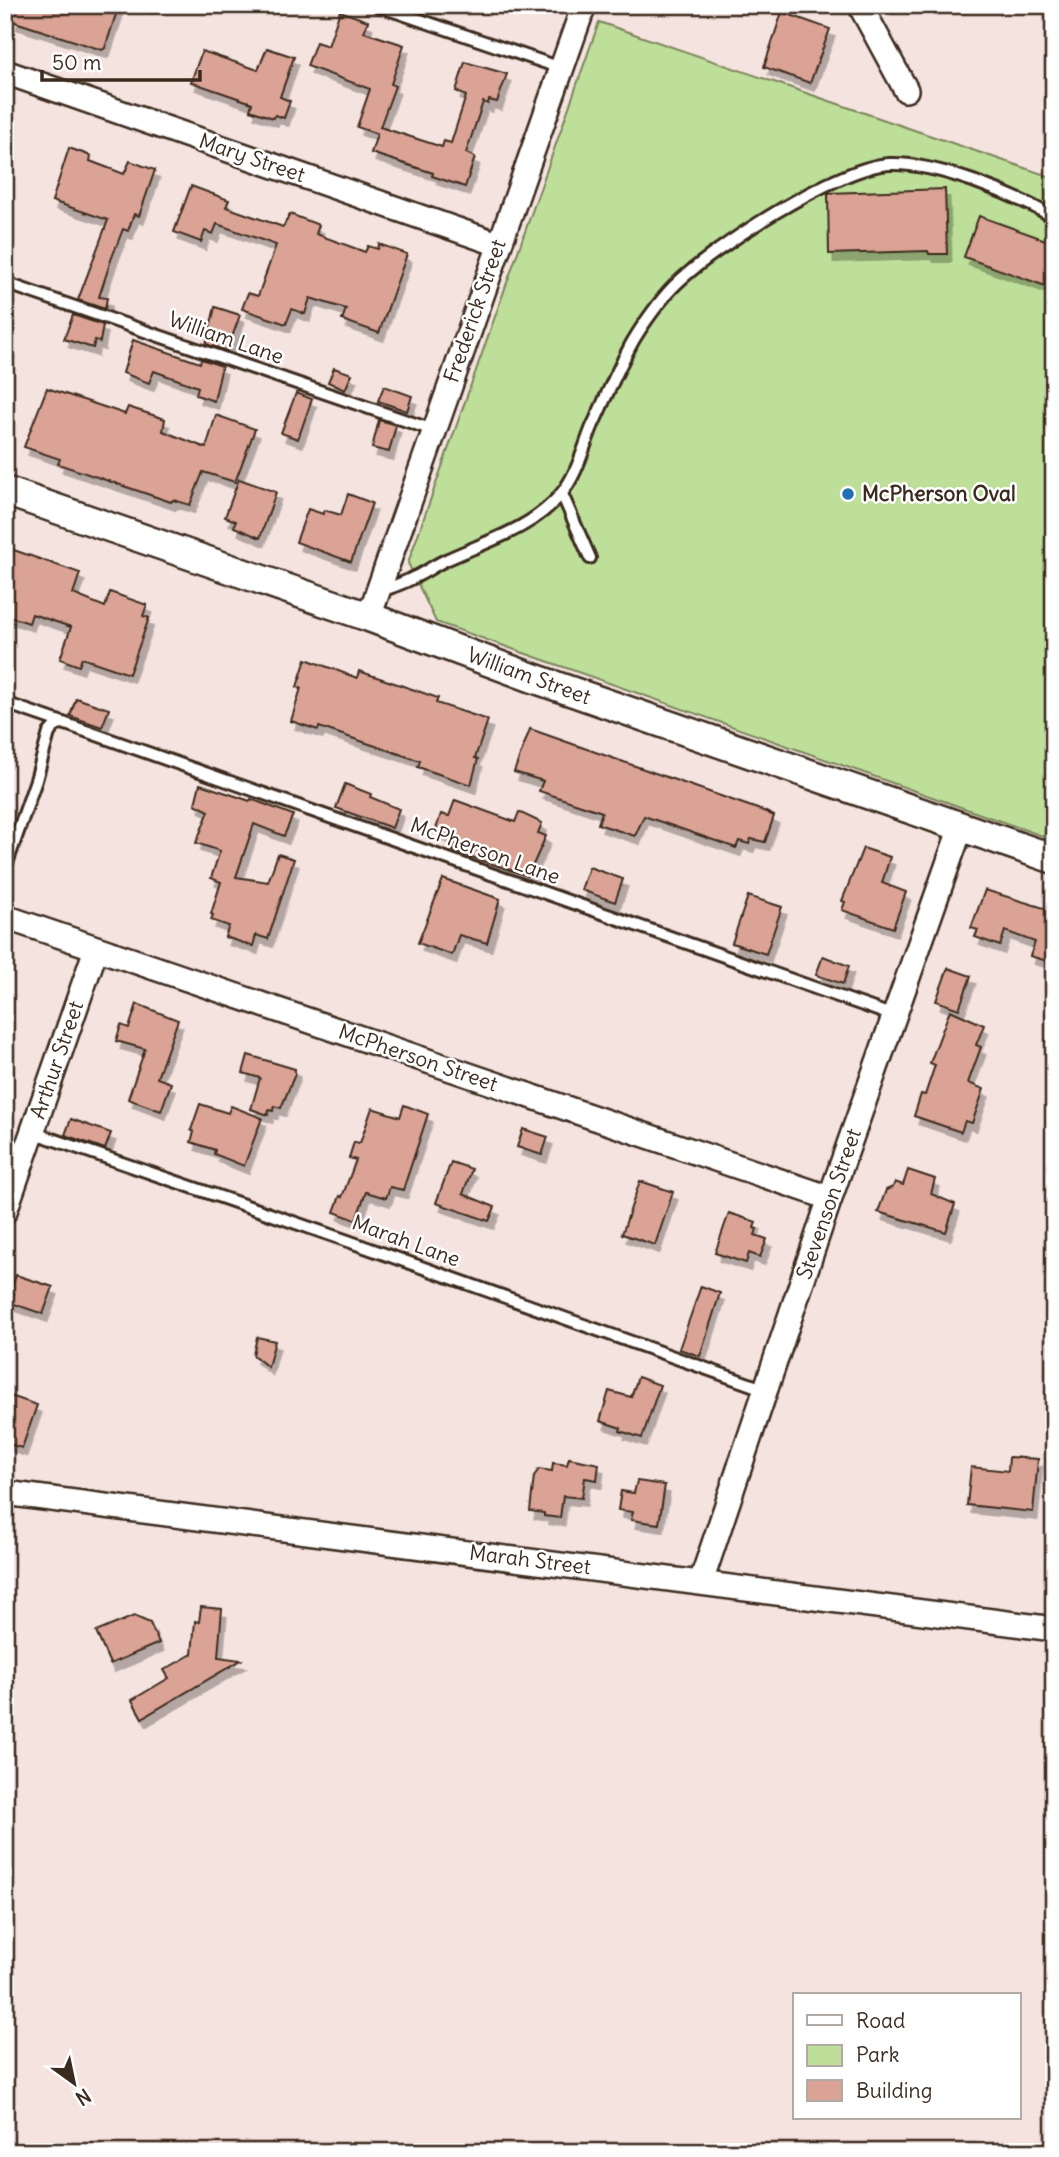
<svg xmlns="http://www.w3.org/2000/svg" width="1059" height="2157" font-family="Delius,sans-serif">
<defs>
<filter id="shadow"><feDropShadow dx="4.5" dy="8" stdDeviation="0" flood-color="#0004"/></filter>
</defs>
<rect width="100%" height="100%" fill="#f4e3df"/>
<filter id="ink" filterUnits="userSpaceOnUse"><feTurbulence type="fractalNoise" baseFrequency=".0143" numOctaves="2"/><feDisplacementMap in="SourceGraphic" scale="14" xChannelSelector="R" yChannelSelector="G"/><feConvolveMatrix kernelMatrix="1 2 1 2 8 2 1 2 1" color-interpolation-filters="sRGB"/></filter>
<g filter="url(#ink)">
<!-- green -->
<path fill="#bddf99" stroke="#7c845c" stroke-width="2" d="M599,22L1054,178V840L436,622L408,563Z"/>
<!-- building -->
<g fill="#dba395" stroke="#3b2a1e" stroke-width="2" filter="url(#shadow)">
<path d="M18,5H119L105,48L102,50L12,21Z"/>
<path d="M340,11L368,21L364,32L404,45L391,84L395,86L380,127L442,147L444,141L451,143L466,96L456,91L465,62L507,74L497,102L489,100L488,104L483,102L466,153L475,157L465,187L432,176L433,173L371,153L377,134L357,127L370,89L307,66L316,42L328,46Z"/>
<path d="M782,12L830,29L810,83L764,67Z"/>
<path d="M267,48L294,57L280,97L290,101L284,118L275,115L273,118L250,110L252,103L191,82L202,51L258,70Z"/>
<path d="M69,148L91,156L90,161L124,174L130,161L155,170L139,216L134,214L128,231L123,229L111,260L99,297L107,298L105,309L78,300L108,220L52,201Z"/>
<path d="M191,186L229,200L226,207L283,227L290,214L319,225L316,234L365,252L368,246L378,249L379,244L407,254L379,333L342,320L346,309L310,298L305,314L292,309L286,324L242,309L248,293L258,296L276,245L217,224L213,234L205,231L201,242L174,232Z"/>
<path d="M945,189L947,254H929L928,251L829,254L828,193Z"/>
<path d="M979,216L1054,243V289L964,257Z"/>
<path d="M215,307L240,315L227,351L206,344Z"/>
<path d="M73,315L103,325L100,342L95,340L93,348L64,339Z"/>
<path d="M133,340L200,363L201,359L222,366L214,401L196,395L198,387L154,371L149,383L123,373Z"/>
<path d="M334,368L352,374L345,390L328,382Z"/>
<path d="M384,386L412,396L407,411L378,401Z"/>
<path d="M47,388L125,414L128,407L165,419L163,431L206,448L216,415L255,429L235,482L203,472L190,505L173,500L171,502L58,464L60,459L24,447Z"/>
<path d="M296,393L312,399L298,439L281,433Z"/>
<path d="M379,420L396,425L389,452L372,448Z"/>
<path d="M239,479L276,492L260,538L234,527L236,521L225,517Z"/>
<path d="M348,494L372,503L351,562L296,542L308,509L323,514L324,510L341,515Z"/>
<path d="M5,547L80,573L73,594L105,607L110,592L147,605L143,616L149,618L129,674L82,658L79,666L60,659L71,627L32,614L29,623L5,615Z"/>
<path d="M306,659L357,678L359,671L412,689L438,698L436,703L488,720L475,758L478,759L471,785L418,767L420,761L319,727L318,730L291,721L301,688L297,687Z"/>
<path d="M76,698L109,709L102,727L70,716Z"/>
<path d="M530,729L766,812L774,816L765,842L751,839L749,844L739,841L736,848L644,816L635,836L598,824L602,812L539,791L543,781L514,772Z"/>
<path d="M200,784L250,801L251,799L293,815L284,836L254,824L236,877L268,882L278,854L294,859L268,939L256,935L253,946L225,937L229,926L211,920L213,915L211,914L221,882L211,878L220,851L196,843L209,811L195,804Z"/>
<path d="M345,784L371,794L370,797L399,809L392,828L336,808Z"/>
<path d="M455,800L515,822L519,812L542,823L538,833L546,836L528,876L453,851L458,839L435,832L441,814L449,816Z"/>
<path d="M863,848L890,857L882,883L906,892L893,928L842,910L845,902L842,901Z"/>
<path d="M589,867L623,879L615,902L581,890Z"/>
<path d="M443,879L500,899L487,943L459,935L452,955L418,943Z"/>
<path d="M985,890L1054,911V963L1030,956L1035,942L1005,931L1000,946L975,937L978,930L971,928Z"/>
<path d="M748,896L782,907L766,954L732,943Z"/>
<path d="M823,956L849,966L843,984L816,975Z"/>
<path d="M948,968L971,976L959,1009L936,1001Z"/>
<path d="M137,1004L178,1020L157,1078L171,1083L161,1111L128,1099L145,1049L116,1041L121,1025L129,1028Z"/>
<path d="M950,1010L984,1025L976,1045L981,1047L968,1083L984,1089L972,1123L965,1121L961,1132L914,1116L921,1094L925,1095L935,1065L930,1063Z"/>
<path d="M248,1055L295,1069V1074L281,1108L274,1106L273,1111L269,1110L268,1115L251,1109L260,1078L243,1073Z"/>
<path d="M200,1104L228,1113L231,1106L262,1118L244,1166L214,1154L215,1150L191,1142L194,1132L191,1130Z"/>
<path d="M404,1105L428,1114L403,1190L390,1187L386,1198L366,1192L356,1220L334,1212L340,1196L342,1197L356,1160L349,1158L354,1142L360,1143L372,1108L400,1117Z"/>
<path d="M71,1119L111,1133L105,1149L65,1135Z"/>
<path d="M523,1129L548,1137L542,1155L517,1147Z"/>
<path d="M451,1162L472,1169L463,1194L495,1207L489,1221L436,1203Z"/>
<path d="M908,1170L935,1179L931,1194L955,1204L946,1232L878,1212L886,1190L893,1187L895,1182L903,1185Z"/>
<path d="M640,1181L673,1192L655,1245L622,1234Z"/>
<path d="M729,1213L756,1222L754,1228L757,1229L755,1235L767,1239L760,1257L749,1253L746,1263L715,1253Z"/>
<path d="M16,1275L53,1287L43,1314L11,1303L14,1294L10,1293Z"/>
<path d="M701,1286L720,1293L700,1356L679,1349Z"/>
<path d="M257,1337L275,1341L268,1367L253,1355Z"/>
<path d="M638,1377L660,1385L642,1438L620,1431L621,1428L600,1421L609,1391L631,1397Z"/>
<path d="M5,1394L37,1405L22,1448L5,1443Z"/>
<path d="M1009,1457L1038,1459L1033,1512L967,1505L971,1467L1008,1471Z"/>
<path d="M569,1458L599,1464L597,1480L585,1478L582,1498L563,1496L560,1518L544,1516V1513L530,1511L534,1476L539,1469L552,1471L553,1463L567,1465Z"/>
<path d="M637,1481L665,1485L659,1524L631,1520L633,1512L618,1510L621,1491L634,1493Z"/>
<path d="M201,1607L222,1609L218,1657L241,1660L142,1718L132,1700L169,1678L164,1670L192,1654L195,1621L199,1622Z"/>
<path d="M134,1616L150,1623L159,1643L110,1664L96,1632Z"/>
</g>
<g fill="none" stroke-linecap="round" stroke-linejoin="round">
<defs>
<g id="service">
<path d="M376,5L561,68"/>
<path d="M5,283L433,430"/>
<path d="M562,494L590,558"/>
<path d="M381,591C392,587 404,583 415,577C426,572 436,564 448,559C487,541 532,529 561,494C577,475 583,449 592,427C605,399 618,368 633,341C643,324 661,299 674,286C711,249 837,167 889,164C936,162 1012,194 1054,217"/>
<path d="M5,703L63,723"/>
<path d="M5,869L36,780L49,733L57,724L63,723L894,1016"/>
<path d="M32,1132L348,1241L766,1390"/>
</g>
<g id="minor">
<path d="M860,5L906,90"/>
<path d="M5,72L498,244"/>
<path d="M369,617L584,5"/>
<path d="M5,917L830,1198"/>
<path d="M5,1211L96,949"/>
<path d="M5,1493L1054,1629"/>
<path d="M701,1582L830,1198L961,827"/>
</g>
<path id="tertiary" d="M5,491L369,617L533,678L1054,859"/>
</defs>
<!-- service casing -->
<use href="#service" stroke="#3b2a1e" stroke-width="16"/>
<!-- minor casing -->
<use href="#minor" stroke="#3b2a1e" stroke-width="28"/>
<!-- tertiary casing -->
<use href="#tertiary" stroke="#3b2a1e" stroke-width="33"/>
<!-- service -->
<use href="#service" stroke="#fff" stroke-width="10"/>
<!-- minor -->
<use href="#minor" stroke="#fff" stroke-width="23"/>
<!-- tertiary -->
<use href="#tertiary" stroke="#fff" stroke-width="28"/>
</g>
</g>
<!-- markers -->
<circle fill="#1f6fb2" stroke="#fff" stroke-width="2.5" cx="848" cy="494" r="7"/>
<g text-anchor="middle" stroke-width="5" stroke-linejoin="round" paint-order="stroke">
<!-- street labels -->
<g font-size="21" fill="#3b2a1e" stroke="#fff">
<text transform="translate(252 158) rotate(19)" y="7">Mary Street</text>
<text transform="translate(475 311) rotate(-71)" y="7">Frederick Street</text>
<text transform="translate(226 338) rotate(19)" y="7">William Lane</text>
<text transform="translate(529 676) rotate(20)" y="7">William Street</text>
<text transform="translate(485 851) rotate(20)" y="7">McPherson Lane</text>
<text transform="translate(418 1058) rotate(19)" y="7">McPherson Street</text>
<text transform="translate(57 1060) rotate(-71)" y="7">Arthur Street</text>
<text transform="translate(829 1204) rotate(-71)" y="7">Stevenson Street</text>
<text transform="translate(406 1241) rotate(20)" y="7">Marah Lane</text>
<text transform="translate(530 1560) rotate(7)" y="7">Marah Street</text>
</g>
<!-- poi labels -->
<g font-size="21" font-weight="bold" fill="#3b2a1e" stroke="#fff" text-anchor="start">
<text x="862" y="501">McPherson Oval</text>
</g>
</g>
<!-- margin -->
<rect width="1059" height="2157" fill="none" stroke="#fff" stroke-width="28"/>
<rect x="14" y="14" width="1031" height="2129" fill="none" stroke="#3b2a1e" stroke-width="2.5" filter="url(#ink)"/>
<!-- legend -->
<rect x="793" y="1993" width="228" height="126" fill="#ffffff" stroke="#b1aaa5" stroke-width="2"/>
<rect x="807" y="2015" width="35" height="10" fill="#ffffff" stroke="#b1aaa5" stroke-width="2"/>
<text x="856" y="2028" font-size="21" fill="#3b2a1e">Road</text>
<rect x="807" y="2045" width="35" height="21" fill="#bddf99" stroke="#b1aaa5" stroke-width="2"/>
<text x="856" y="2062" font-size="21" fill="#3b2a1e">Park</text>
<rect x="807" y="2080" width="35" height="21" fill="#dba395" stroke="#b1aaa5" stroke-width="2"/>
<text x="856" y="2098" font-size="21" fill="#3b2a1e">Building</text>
<!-- north arrow -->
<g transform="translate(74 2083) rotate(147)" stroke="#ffffff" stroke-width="5" paint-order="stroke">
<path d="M0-5L12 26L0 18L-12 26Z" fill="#3b2a1e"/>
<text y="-10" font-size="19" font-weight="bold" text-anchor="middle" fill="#3b2a1e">N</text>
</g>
<!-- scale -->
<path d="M42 70v10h158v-10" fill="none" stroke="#3b2a1e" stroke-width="3.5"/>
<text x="52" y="70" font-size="21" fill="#3b2a1e" stroke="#ffffff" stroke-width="5" paint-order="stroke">50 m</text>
</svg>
